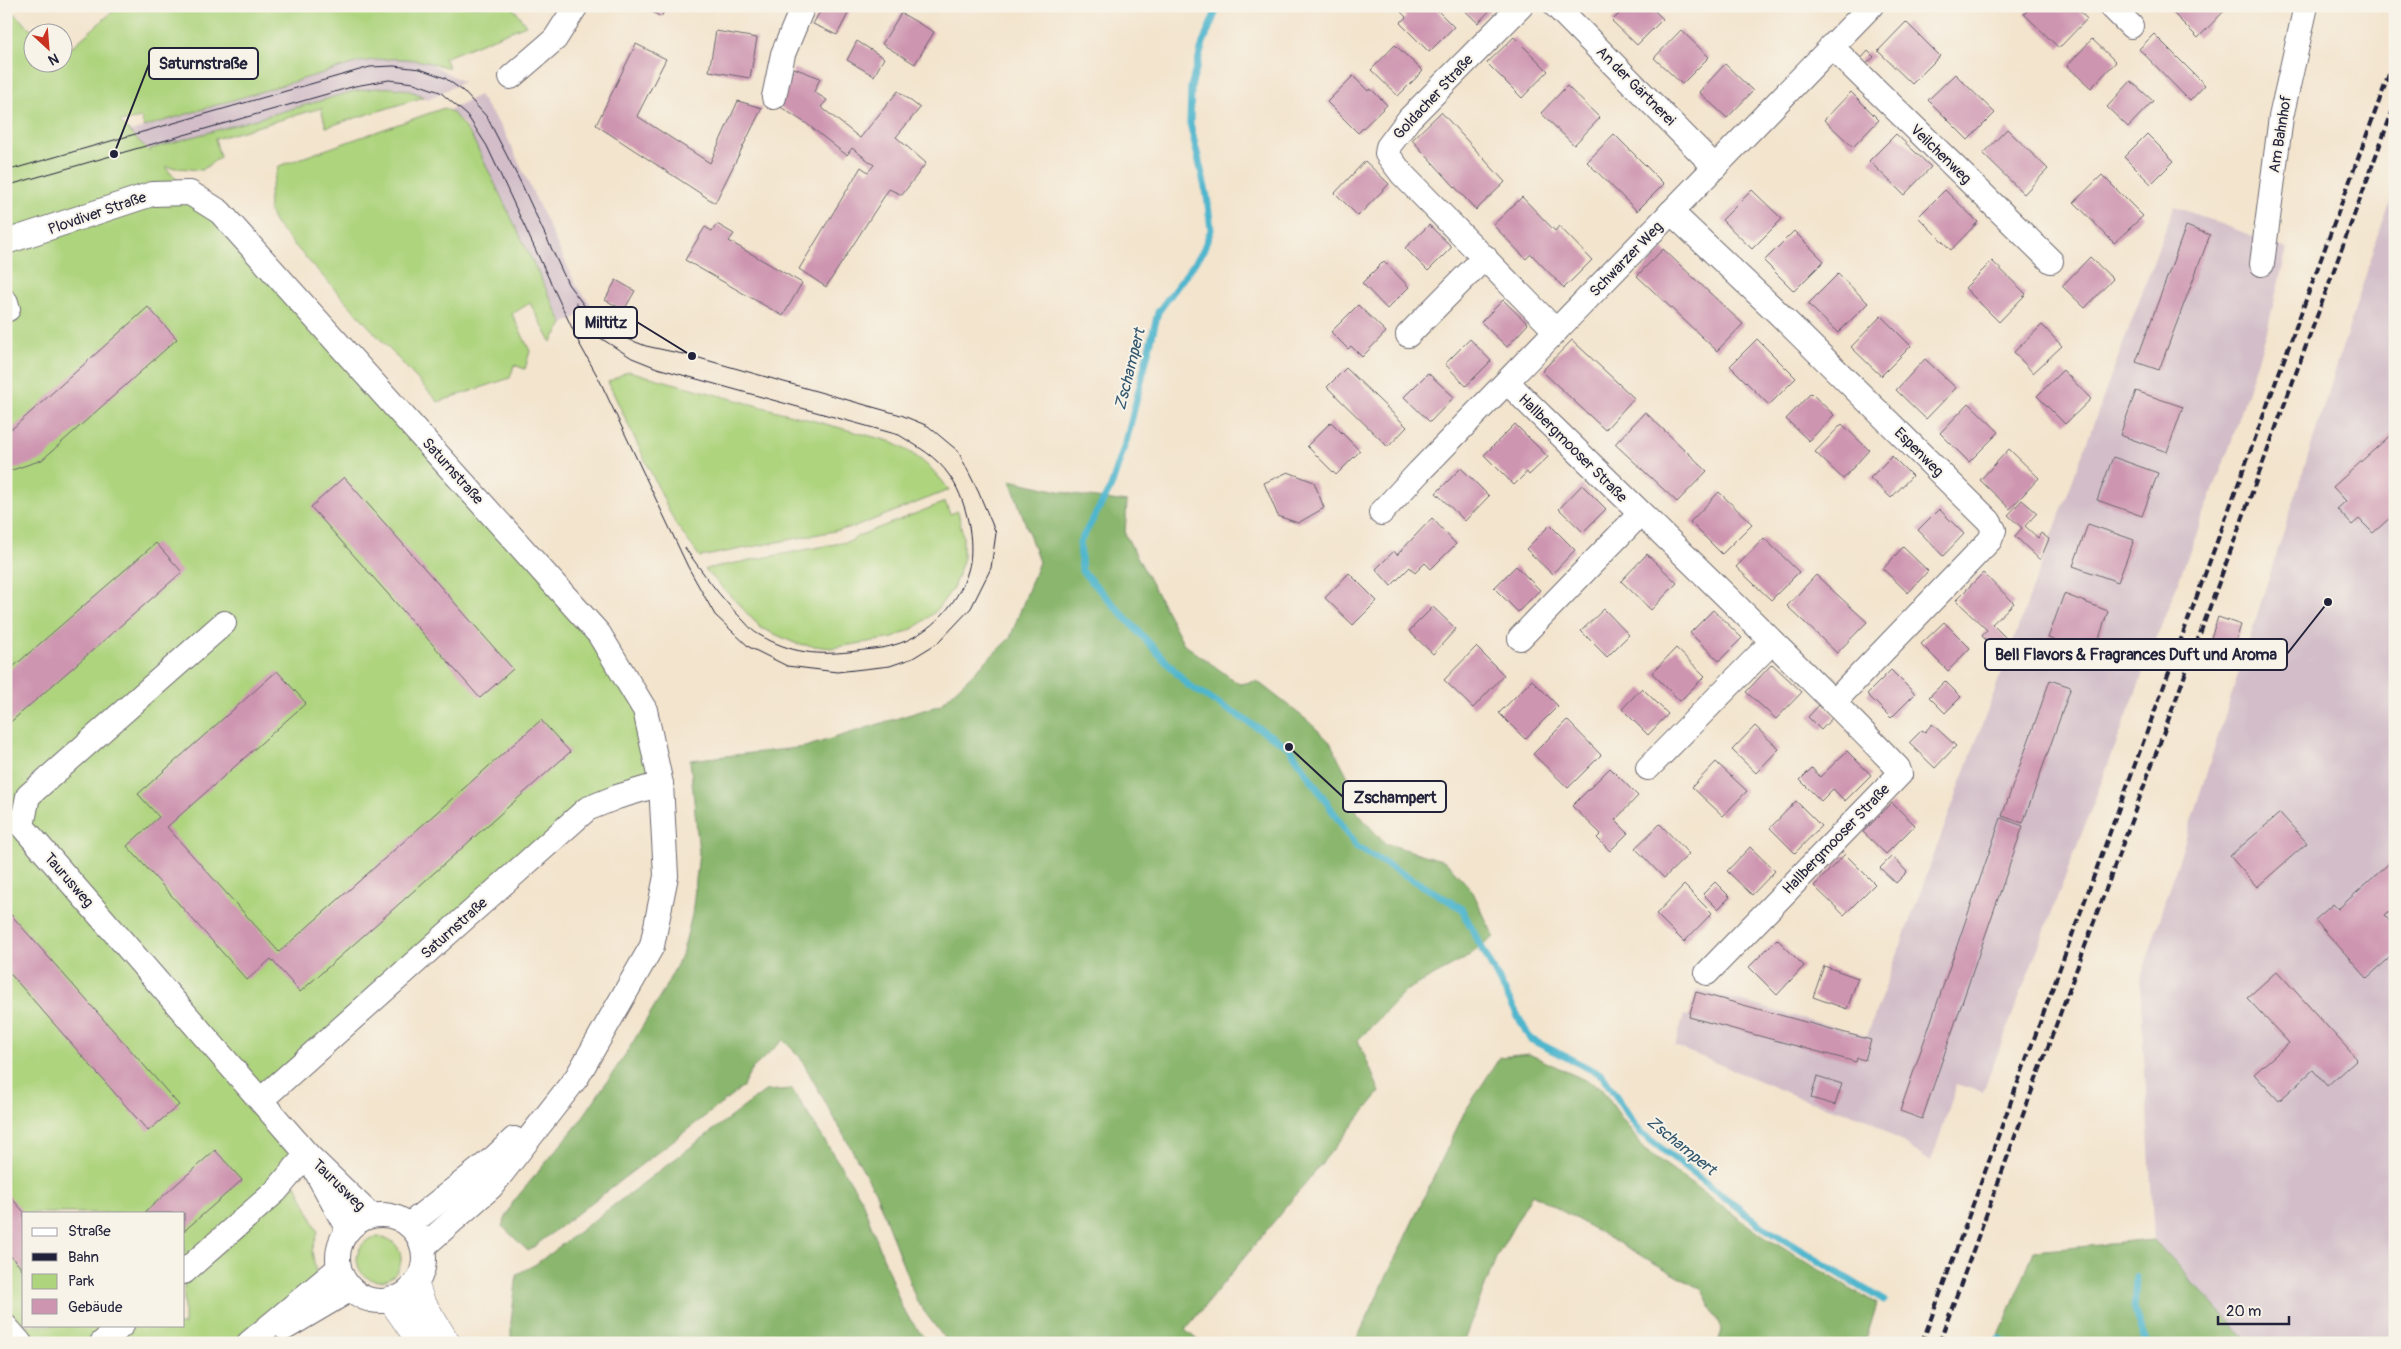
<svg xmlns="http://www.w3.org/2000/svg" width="2401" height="1349" font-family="Pangolin,sans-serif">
<rect width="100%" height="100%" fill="#f7f3e8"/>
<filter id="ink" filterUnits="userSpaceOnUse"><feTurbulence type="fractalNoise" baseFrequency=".02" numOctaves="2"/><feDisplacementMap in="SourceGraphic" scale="10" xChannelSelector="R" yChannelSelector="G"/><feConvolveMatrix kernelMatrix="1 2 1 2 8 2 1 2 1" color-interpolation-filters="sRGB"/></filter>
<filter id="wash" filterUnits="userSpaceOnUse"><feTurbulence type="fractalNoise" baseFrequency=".0096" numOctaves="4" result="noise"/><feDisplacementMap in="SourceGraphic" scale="20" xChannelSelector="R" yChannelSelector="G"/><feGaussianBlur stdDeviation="1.12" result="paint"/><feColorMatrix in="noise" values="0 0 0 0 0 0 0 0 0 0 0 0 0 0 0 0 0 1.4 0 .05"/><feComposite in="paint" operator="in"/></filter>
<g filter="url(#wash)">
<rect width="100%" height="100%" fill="#f3e4cd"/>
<!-- industrial -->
<g fill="#d2bdc8">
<path d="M394,57L426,61L463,82L428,99L401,88L381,87L351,92L131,154L130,132L359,62Z"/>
<path d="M479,95L505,133L577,287L594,308L563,324L472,137L465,125L449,110Z"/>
<path d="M2395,192V1343H2249L2154,1240L2140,981L2382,224Z"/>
<path d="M2174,206L2287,249L2266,335L2230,446L1983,1092L1957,1084L1931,1162L1866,1118L1810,1102L1675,1046L1684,1015L1689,1016L1697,989L1867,1036Z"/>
</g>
<!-- green -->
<g fill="#aed47e" stroke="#687b5c">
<path d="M6,6L34,32L32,62H62L63,55L119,6H512L526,25L444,58L449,68C413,57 396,57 359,62L144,127L141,118L120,122L150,152V149L351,92C377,87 400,84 424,97L326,127L321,108L215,139L220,157L202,170L165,167L599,634L645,710L661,784L587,809L262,1100L307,1154L184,1271V1213H24V1325H122L101,1343H6Z"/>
<path d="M444,108L453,113L472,137L563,324L551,342L530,303L512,314L530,351L525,369L514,365L510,378L438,402L276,225C262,204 271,188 279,166Z"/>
<path d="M628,371L889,441C915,453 933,467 949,490L855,527L700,557L675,523L608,382Z"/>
<path d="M945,502L950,514L958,511L963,536V561L953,588L936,611L916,627L893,638L831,648L797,644L761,628L705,569L851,541L858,536Z"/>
<path d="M296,1184L318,1232L312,1251L317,1279L237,1343H114L134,1325H184V1282Z"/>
<circle cx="379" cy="1259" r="22"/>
</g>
<!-- forest -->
<g fill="#8ab66d" stroke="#566c54">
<path d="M1010,480L1081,496L1127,502L1125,534L1184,644L1239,684L1257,681L1308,721L1330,742L1347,775L1357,812L1384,843L1445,861L1472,890L1494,937L1463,960L1407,990L1358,1040L1380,1092L1185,1330L1201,1343H948L917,1302L875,1191L800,1057L783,1040L752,1069L742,1088L528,1251L502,1226L513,1202L578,1124L627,1052L660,997L682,955L692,915L699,853L690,760L805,747L940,705L1010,638L1039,562Z"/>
<path d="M1529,1054L1600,1087L1643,1148L1763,1236L1877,1304L1865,1343H1718L1722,1330L1702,1290L1532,1194L1496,1258L1463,1343H1355L1464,1113L1500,1057Z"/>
<path d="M792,1089L861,1198L903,1310L928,1343H511V1322L517,1274L536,1264L765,1091Z"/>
<path d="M2154,1240L2249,1343H1996L2034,1251Z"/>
</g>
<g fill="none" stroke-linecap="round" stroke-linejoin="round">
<!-- stream -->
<g stroke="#4fb6cd" stroke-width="7">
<path d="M1218,6L1203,43L1191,87L1190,123L1207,196L1211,230L1202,253L1158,312L1127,438L1111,487L1080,542L1082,571L1188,685L1289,747L1357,847L1461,908L1530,1039L1602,1075L1640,1132L1763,1227L1884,1301"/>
<path d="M2136,1277L2134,1311L2146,1343"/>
<path d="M1999,1339L2005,1343"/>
</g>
</g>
<g id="blocks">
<!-- building -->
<g fill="#ce95b0">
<path d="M642,6H667L661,17Z"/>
<path d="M823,6H852L837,35L813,24Z"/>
<path d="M1399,6H1433L1454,27L1429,52L1400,23L1406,17L1397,8Z"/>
<path d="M1460,6H1494L1478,23Z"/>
<path d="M1627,6H1650L1663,19L1637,45L1612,21Z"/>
<path d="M2032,6H2075L2087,19L2059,48L2024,14Z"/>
<path d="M2166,6H2229L2198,38Z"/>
<path d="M901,13L934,32L915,64L882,44Z"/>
<path d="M1906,22L1940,56L1912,84L1878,51Z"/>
<path d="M1681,30L1709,57L1682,84L1654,58Z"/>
<path d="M716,31L757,38L750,78L709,71Z"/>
<path d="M2154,34L2205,85L2190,101L2139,49Z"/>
<path d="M1514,37L1548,71L1522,98L1487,63Z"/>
<path d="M2092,39L2116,62L2091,88L2067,66Z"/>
<path d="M857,41L884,58L874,76L847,60Z"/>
<path d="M636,44L666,59L637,116L710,163L738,101L762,108L715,203L596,125Z"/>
<path d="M1395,45L1423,71L1398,96L1371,70Z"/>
<path d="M1868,51L1874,57L1865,65L1860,60Z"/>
<path d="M1725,64L1753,91L1727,118L1699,92Z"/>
<path d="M794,68L820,78L814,92L827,100L821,107L860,138L898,91L920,108L896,137L926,163L902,195L889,189L826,287L799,269L861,167L868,172L874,165L852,148L847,155L841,151L807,124L779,106Z"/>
<path d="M1955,74L1995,113L1968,140L1928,100Z"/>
<path d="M1353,76L1368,91L1371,89L1387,105L1358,133L1327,102Z"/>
<path d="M2131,81L2153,101L2128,127L2107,107Z"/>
<path d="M1567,86L1600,118L1574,145L1541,113Z"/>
<path d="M1851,92L1879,120L1853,147L1824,120Z"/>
<path d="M1441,112L1505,182L1476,210L1412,140Z"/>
<path d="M2007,129L2048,169L2024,194L1983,154Z"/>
<path d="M1614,134L1664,184L1637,211L1587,162Z"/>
<path d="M1896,134L1931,167L1904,195L1869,161Z"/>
<path d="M2147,134L2174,161L2151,184L2124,157Z"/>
<path d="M1365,161L1389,184L1358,216L1335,193Z"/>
<path d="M2102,175L2143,216L2114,243L2074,202Z"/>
<path d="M1752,190L1782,219L1752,249L1722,220Z"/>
<path d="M1945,190L1978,222L1951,250L1918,217Z"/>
<path d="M1522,197L1555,231L1559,226L1592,260L1564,288L1531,254L1526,259L1493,225Z"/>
<path d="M717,224L734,234L729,241L802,283L783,316L685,260L705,227L712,231Z"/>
<path d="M1429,225L1452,247L1428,271L1405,248Z"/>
<path d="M2186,226L2210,235L2159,370L2136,362Z"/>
<path d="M1794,231L1824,261L1794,291L1764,261Z"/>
<path d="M1663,249L1743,324L1717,351L1637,276Z"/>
<path d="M2090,257L2113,279L2085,308L2062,286Z"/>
<path d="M1384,261L1409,287L1387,309L1362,283Z"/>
<path d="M1992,261L2026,294L1999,322L1965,288Z"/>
<path d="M1838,274L1868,303L1838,333L1808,304Z"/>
<path d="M616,280L635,291L624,310L605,300Z"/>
<path d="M1503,300L1528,324L1507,347L1481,322Z"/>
<path d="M1358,305L1386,332L1362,357L1351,346L1348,349L1331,332Z"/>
<path d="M148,307L177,339L42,460L6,472V429L13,428Z"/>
<path d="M1881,316L1911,346L1881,376L1851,347Z"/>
<path d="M2042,325L2062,346L2033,373L2014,352Z"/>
<path d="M1470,339L1491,361L1466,386L1445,364Z"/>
<path d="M1757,339L1796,378L1769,405L1730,366Z"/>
<path d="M1572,340L1634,398L1605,430L1542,371Z"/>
<path d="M1925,359L1956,388L1926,419L1896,390Z"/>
<path d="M1346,368L1407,427L1388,447L1327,387Z"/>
<path d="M2063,370L2091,399L2065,424L2037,396Z"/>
<path d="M1428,373L1454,397L1430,422L1404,397Z"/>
<path d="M2136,391L2183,407L2167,452L2120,435Z"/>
<path d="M1811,393L1834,415L1809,441L1786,419Z"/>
<path d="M1969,403L1999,432L1969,462L1940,433Z"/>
<path d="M1645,412L1707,471L1677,502L1615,444Z"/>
<path d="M1331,422L1360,451L1336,475L1307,446Z"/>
<path d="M1515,424L1548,457L1529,475L1527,472L1514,485L1484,455Z"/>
<path d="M1842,424L1869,450L1843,479L1815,452Z"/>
<path d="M2395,431V521L2391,517L2373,533L2359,519L2352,525L2337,509L2346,501L2333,487Z"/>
<path d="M2009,449L2039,478L2010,509L1980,480Z"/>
<path d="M1892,456L1912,476L1891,498L1870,478Z"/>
<path d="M2113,457L2158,473L2142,516L2097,500Z"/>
<path d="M1461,468L1489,496L1465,521L1436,493Z"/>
<path d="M1288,472L1314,482L1324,508L1298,523L1278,516L1264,483Z"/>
<path d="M344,477L513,669L480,698L311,507Z"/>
<path d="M1582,485L1606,509L1583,532L1559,509Z"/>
<path d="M1719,492L1752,524L1722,554L1690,522Z"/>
<path d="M2022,500L2037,513L2025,526L2038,538L2041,533L2049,539L2040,560L2015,536L2022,528L2008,515Z"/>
<path d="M1939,509L1964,534L1943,556L1918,530Z"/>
<path d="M1432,518L1456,544L1431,569L1425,563L1415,573L1410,567L1391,586L1376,569L1394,551L1397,555Z"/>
<path d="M2088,524L2134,540L2118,582L2073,566Z"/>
<path d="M1550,525L1575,550L1552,574L1526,549Z"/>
<path d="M1764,538L1799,572L1771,600L1736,567Z"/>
<path d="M156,543L182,572L6,726V673Z"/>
<path d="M1903,547L1928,571L1908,593L1883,569Z"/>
<path d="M1647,554L1677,583L1651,610L1621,581Z"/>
<path d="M1516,566L1540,590L1518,612L1494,588Z"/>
<path d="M1349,573L1377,601L1353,625L1325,598Z"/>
<path d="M1983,573L2014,603L1992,624L2007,639L1996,650L1982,636L1987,630L1956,600Z"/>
<path d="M1816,575L1867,622L1837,653L1787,606Z"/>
<path d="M2064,594L2108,611L2094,654L2048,638Z"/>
<path d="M1433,607L1456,629L1433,654L1409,631Z"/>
<path d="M1604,609L1629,635L1607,657L1581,631Z"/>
<path d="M1713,610L1742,638L1719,661L1690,633Z"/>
<path d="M2218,617L2241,625L2229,662L2205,655Z"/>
<path d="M1944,622L1970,648L1948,671L1921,644Z"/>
<path d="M1476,647L1504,675L1473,708L1444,680Z"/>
<path d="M1676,648L1705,676L1680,701L1652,673Z"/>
<path d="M1772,664L1802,692L1776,719L1746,692Z"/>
<path d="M1891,670L1915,694L1891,718L1867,694Z"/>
<path d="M277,671L306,703L167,827L279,952L541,720L570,752L300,992L271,959L247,980L127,846L159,817L138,794Z"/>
<path d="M1532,680L1558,706L1525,739L1499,713Z"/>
<path d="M2050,680L2071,687L2023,823L2002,816Z"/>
<path d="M1945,681L1961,697L1945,713L1929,697Z"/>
<path d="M1642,688L1668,714L1648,735L1622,709Z"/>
<path d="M1821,703L1834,716L1821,730L1808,717Z"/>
<path d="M1567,720L1601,755L1568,788L1533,754Z"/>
<path d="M1932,724L1956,746L1935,768L1909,743L1922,730L1925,732Z"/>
<path d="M1755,726L1779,749L1756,773L1732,750Z"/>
<path d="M1847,751L1871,775L1845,801L1833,789L1821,801L1800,780L1812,768L1820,777Z"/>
<path d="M1716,762L1747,791L1723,816L1692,787Z"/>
<path d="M1610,768L1638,796L1615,820L1628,833L1610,851L1597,838L1601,834L1572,806Z"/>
<path d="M1796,801L1821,826L1795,853L1770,828Z"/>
<path d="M1892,803L1915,825L1886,854L1863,832Z"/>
<path d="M2280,813L2307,843L2257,887L2230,856Z"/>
<path d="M2001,818L2023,826L1922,1119L1900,1111Z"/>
<path d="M1660,824L1689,854L1664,878L1635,848Z"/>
<path d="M1750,847L1775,871L1752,895L1727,871Z"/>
<path d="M1845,854L1875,884L1844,915L1814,886Z"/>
<path d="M1892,856L1907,872L1896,883L1880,868Z"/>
<path d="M2395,858V907L2385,916L2395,927V953L2367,978L2315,920L2333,904L2338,909Z"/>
<path d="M1715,882L1730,897L1718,909L1703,894Z"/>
<path d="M1684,885L1712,913L1684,942L1656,914Z"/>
<path d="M6,909L179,1105L148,1131L6,969Z"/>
<path d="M1777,939L1804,966L1777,995L1749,967Z"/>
<path d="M1824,966L1858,978L1847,1009L1813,997Z"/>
<path d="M2277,971L2357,1059L2327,1086L2313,1070L2279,1101L2254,1074L2289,1043L2247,998Z"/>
<path d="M1696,992L1871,1040L1865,1060L1857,1058L1856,1062L1689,1017Z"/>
<path d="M1817,1076L1842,1084L1835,1105L1811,1098Z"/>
<path d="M215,1150L242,1180L184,1231V1213H144Z"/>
<path d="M6,1192L24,1212V1271L6,1251Z"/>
</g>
</g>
</g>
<g filter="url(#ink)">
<use href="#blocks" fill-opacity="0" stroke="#6b666e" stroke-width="1"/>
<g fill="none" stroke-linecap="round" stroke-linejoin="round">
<defs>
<g id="minor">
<path d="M1521,6L1409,119L1388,147L1387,154L1402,174L1556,331"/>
<path d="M1556,6L1715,167"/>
<path d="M2111,6L2131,26"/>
<path d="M1831,46L2051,261"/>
<path d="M511,77L555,39L576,6"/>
<path d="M774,97L783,54L803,6"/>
<path d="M1671,212L1776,311L1989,521L1994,530L1990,540L1834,702"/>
<path d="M6,242L152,194L190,193L220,212L599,634L645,710L661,784L666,876L652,946L577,1077L491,1187L423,1247"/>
<path d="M2262,264L2281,117L2306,6"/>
<path d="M6,302L8,309H6"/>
<path d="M1408,335L1485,257"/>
<path d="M1507,382C1637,511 1771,636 1898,768L1900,774L1707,973"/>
<path d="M1381,513L1419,472L1871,6"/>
<path d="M224,623L28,796L22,826L307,1154L371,1216"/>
<path d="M1520,638L1640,514"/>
<path d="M1648,768L1772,642"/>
<path d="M261,1100L587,809L617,797L661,784"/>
<path d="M317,1173L348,1230"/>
<circle cx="381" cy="1258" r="43"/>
<path d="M409,1225L495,1157L514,1139"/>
<path d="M184,1272L276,1191L307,1154"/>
<path d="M6,1327L20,1343"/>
<path d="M285,1328L351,1289"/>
<path d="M102,1343L122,1325"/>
<path d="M249,1343L339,1268"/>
</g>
<g id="tertiary">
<path d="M415,1286L421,1302L446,1343"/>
<path d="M392,1300L422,1343"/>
</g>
</defs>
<!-- minor casing -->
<use href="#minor" stroke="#6b666e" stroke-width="26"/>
<!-- tertiary casing -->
<use href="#tertiary" stroke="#6b666e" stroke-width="29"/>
<!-- minor -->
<use href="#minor" stroke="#fff" stroke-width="24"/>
<!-- tertiary -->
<use href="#tertiary" stroke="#fff" stroke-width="28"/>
<!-- tram -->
<g stroke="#22223b" stroke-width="1">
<path d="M6,171L370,67L394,66L420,69L445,78L463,91L487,117L522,185L568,284L586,308L603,324L625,338L646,346L692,356L901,415L928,426L958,451L978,491L996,533L991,568L971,608L939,642L913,658L890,666L837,672L787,666L749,647L715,615L688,567L599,379L579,343L487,146L467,115L440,92L414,83L389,80L355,86L6,186"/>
<path d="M576,302L594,334L632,358L657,368L899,435C918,447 936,456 949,475C965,497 974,535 970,562C964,599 929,636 894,645C882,649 869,649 857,651C819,656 791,654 758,634C752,631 747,624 742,619C720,597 703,573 685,548"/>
</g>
<!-- rail -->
<g stroke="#22223b" stroke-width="4" stroke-dasharray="8 4" stroke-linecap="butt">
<path d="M1922,1343L2395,58"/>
<path d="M1939,1343L2395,104"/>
</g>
</g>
</g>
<g text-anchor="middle" stroke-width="4" stroke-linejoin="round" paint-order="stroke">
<!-- street labels -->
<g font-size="15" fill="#22223b" stroke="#f7f3e8">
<text transform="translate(1636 86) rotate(45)" y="5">An der Gärtnerei</text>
<text transform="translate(1433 97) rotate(-47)" y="5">Goldacher Straße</text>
<text transform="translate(2280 134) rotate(-81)" y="5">Am Bahnhof</text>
<text transform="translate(1941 154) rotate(44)" y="5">Veilchenweg</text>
<text transform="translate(97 213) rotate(-19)" y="5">Plovdiver Straße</text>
<text transform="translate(1626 259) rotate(-46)" y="5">Schwarzer Weg</text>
<text transform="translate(1573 448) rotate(45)" y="5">Hallbergmooser Straße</text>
<text transform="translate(1919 452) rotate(45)" y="5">Espenweg</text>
<text transform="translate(453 471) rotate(48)" y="5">Saturnstraße</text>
<text transform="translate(1836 839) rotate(-46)" y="5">Hallbergmooser Straße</text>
<text transform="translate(69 880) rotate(49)" y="5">Taurusweg</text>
<text transform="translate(454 928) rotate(-42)" y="5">Saturnstraße</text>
<text transform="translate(339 1185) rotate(44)" y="5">Taurusweg</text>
</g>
<!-- water labels -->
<g font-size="16" font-style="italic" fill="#32566e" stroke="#f7f3e8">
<text transform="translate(1129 369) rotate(-76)" y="6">Zschampert</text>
<text transform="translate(1682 1145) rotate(39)" y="6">Zschampert</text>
</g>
</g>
<!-- callouts -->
<path fill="none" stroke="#22223b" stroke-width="2" d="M114 154L149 64M692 356L637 322M2328 602L2287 654M1289 747L1343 797"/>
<g fill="#22223b" stroke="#f7f3e8" stroke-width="2">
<circle cx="114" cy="154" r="5"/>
<circle cx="692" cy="356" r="5"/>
<circle cx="2328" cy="602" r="5"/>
<circle cx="1289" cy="747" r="5"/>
</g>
<g fill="#f7f3e8" stroke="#22223b" stroke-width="2">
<rect x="149" y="48" width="109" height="31" rx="5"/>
<rect x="574" y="307" width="63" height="31" rx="5"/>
<rect x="1985" y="639" width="302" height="31" rx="5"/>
<rect x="1343" y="781" width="103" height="31" rx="5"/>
</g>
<g font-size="16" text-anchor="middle" font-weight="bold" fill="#22223b">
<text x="203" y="69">Saturnstraße</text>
<text x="606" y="328">Miltitz</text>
<text x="2136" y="660">Bell Flavors &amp; Fragrances Duft und Aroma</text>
<text x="1395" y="803">Zschampert</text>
</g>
<!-- margin -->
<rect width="2401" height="1349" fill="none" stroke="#f7f3e8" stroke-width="25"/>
<!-- legend -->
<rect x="22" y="1212" width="162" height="115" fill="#f7f3e8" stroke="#a29fa3"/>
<rect x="32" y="1228" width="25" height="8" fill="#ffffff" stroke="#a29fa3"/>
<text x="68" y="1236" font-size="15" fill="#22223b">Straße</text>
<rect x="32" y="1253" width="25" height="8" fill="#22223b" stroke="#a29fa3"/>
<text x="68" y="1262" font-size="15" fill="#22223b">Bahn</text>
<rect x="32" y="1274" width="25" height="15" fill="#aed47e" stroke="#a29fa3"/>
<text x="68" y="1286" font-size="15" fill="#22223b">Park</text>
<rect x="32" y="1299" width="25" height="15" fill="#ce95b0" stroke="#a29fa3"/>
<text x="68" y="1312" font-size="15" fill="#22223b">Gebäude</text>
<!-- north arrow -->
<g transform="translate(48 48) rotate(154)"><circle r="24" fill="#f7f3e8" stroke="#a29fa3"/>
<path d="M0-4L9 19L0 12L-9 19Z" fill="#c8321e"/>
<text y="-8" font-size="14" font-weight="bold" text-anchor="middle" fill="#22223b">N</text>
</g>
<!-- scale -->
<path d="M2218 1316v8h71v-8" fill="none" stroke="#22223b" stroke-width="2.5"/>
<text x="2226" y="1316" font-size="15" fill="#22223b" stroke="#f7f3e8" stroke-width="4" paint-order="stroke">20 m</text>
</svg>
